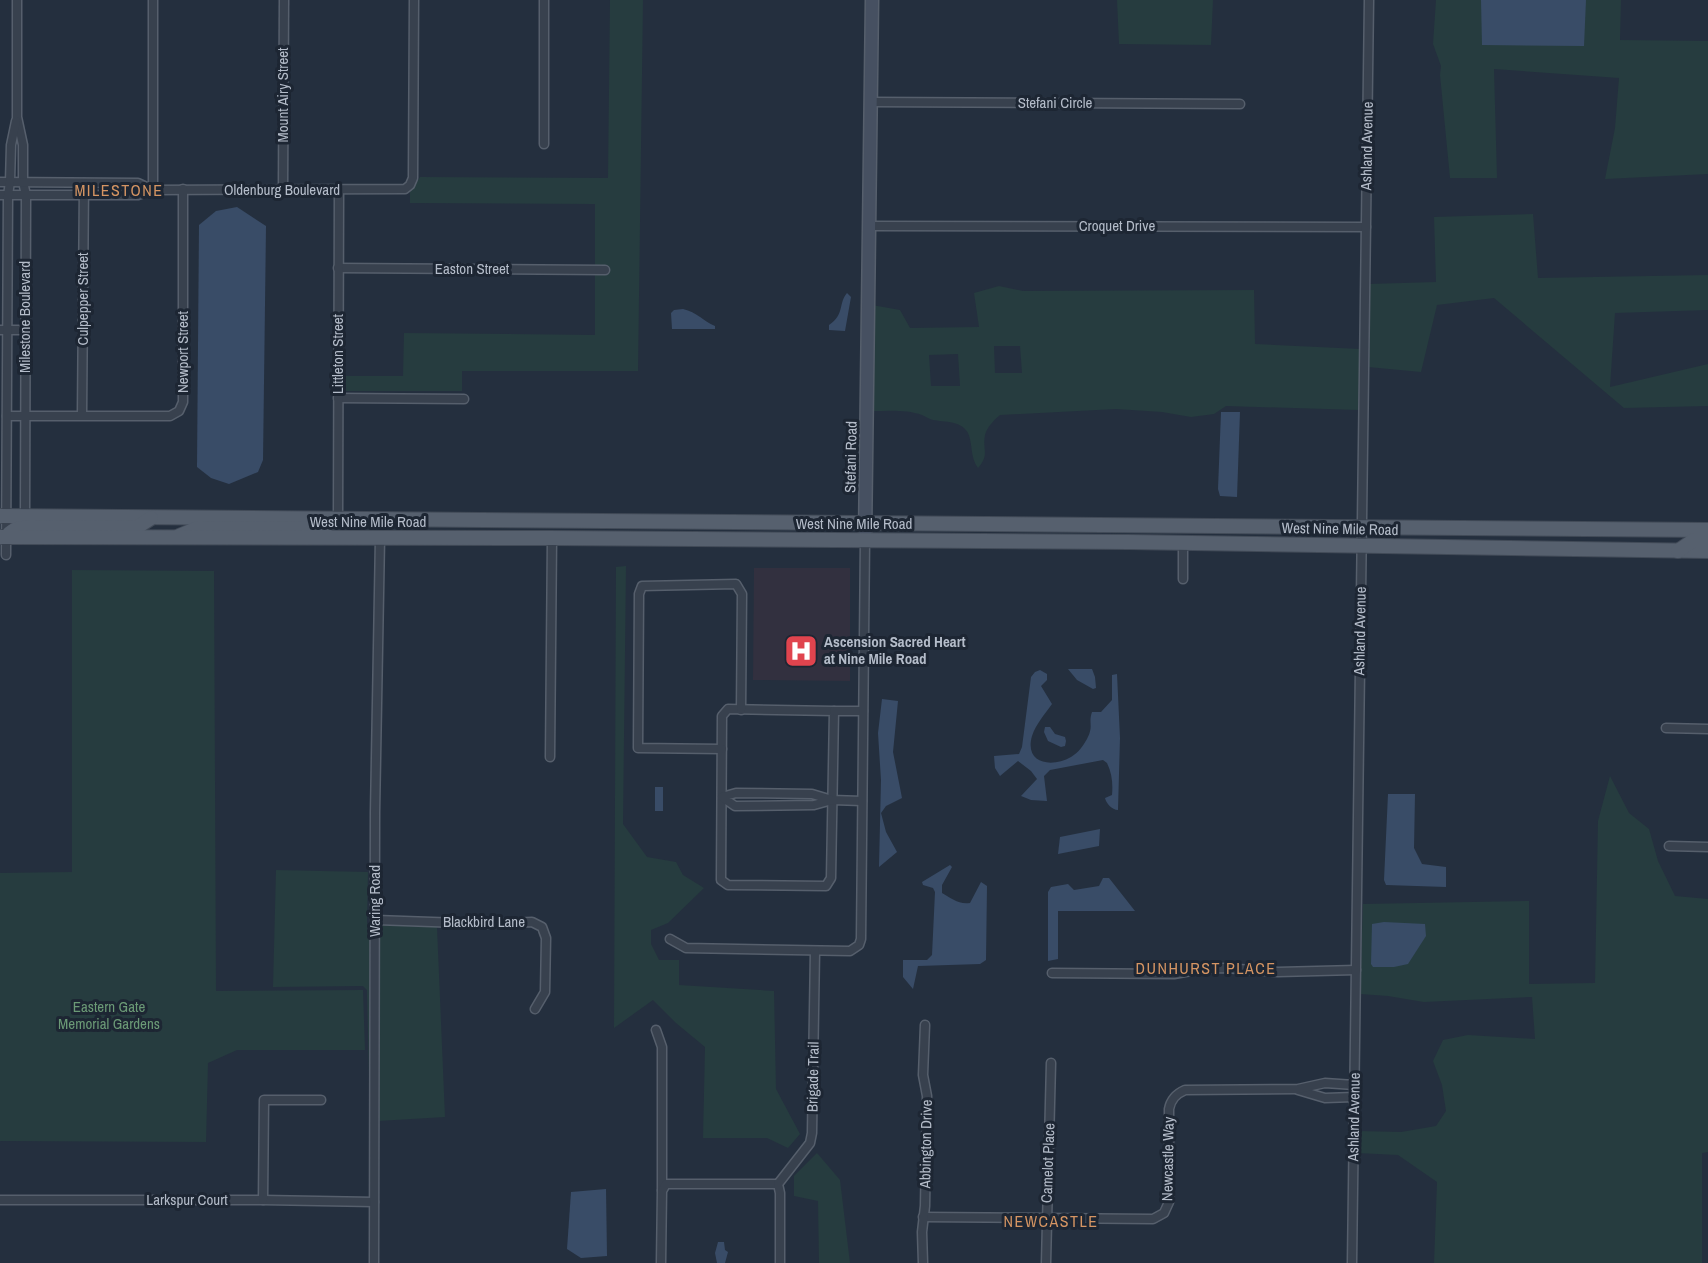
<svg xmlns="http://www.w3.org/2000/svg" width="1708" height="1263" font-family="'Archivo Narrow',sans-serif">
<rect width="100%" height="100%" fill="#242f3e"/>
<!-- medical -->
<path fill="#32303f" d="M754,568H850V681L753,680Z"/>
<!-- green -->
<g fill="#263c3f" fill-rule="evenodd">
<path d="M610,0H643L638,371H462V391H345L346,376H403L404,333L595,335V204L410,203V192L420,177L608,178Z"/>
<path d="M1117,0H1213L1211,45L1119,44Z"/>
<path d="M1436,0H1621L1620,40L1708,41V174L1605,179L1615,128L1619,78L1494,69L1497,178H1450L1440,75L1441,66L1433,44Z"/>
<path d="M1533,214L1538,278L1708,275V310L1615,313L1610,387L1708,364V406L1624,408L1494,298L1437,305L1421,372L1368,367L1369,284L1436,282L1434,217Z"/>
<path d="M999,286L1023,291L1254,290L1255,344L1360,349L1359,410L1226,406L1214,414L1191,417L1162,412L1116,409L1000,415C994,420 987,427 985,435C982,449 990,455 978,468C970,458 973,444 968,433C960,419 942,423 930,419C927,418 925,416 922,415C906,409 887,411 870,411L872,305L900,310L910,328L979,327L974,293ZM994,346H1020L1022,373H995ZM958,354L960,386H931L929,355Z"/>
<path d="M626,566L623,824L647,857L676,862L683,875L704,888L668,923L651,930V944L659,960H679V985L774,991L776,1089L800,1134L788,1148L767,1138H703L705,1047L676,1023L653,1000L614,1028L616,567Z"/>
<path d="M72,570L214,571L216,991L363,990L365,1050H237L208,1063L206,1142L0,1141V873L72,872Z"/>
<path d="M1610,776L1629,813L1649,829L1658,861L1675,896L1708,899V1152L1702,1153V1263H1434L1437,1182L1398,1155L1357,1153L1358,1131L1401,1132L1436,1126L1446,1111L1442,1085L1433,1061L1443,1040L1468,1035L1535,1039L1532,997L1424,1002L1388,996L1360,994L1363,904L1529,901V984L1595,983L1598,821Z"/>
<path d="M276,870L368,872L367,923L371,924L370,1121L367,990L363,986L273,987Z"/>
<path d="M379,925L437,927L445,1117L378,1121Z"/>
<path d="M817,1153L840,1180L850,1263H819L818,1201L794,1196V1176Z"/>
</g>
<!-- water -->
<g fill="#394c67">
<path d="M1481,0H1586L1584,46L1482,45Z"/>
<path d="M237,207L266,226L263,460L258,472L229,484L211,478L197,467L199,225L216,211Z"/>
<path d="M847,293L851,297L845,331L829,330V325C845,314 838,304 847,293Z"/>
<path d="M683,309C697,312 703,321 715,326V329H672L671,313L674,310Z"/>
<path d="M1221,412H1240L1237,497L1220,496L1218,489Z"/>
<path d="M1068,669H1092L1095,677L1096,688L1093,689L1077,680Z"/>
<path d="M1040,670L1047,674V680L1041,686L1052,704C1045,714 1036,724 1032,736C1024,764 1052,768 1071,757C1078,753 1083,746 1087,739C1094,726 1088,723 1092,712H1101L1112,700V675L1117,674L1120,738L1118,810C1112,810 1106,803 1105,798L1112,795C1113,784 1112,773 1107,763L1103,760L1050,770L1044,776L1047,801L1031,800L1021,796L1037,779L1031,771L1018,761L1000,776L995,768L994,756L1019,754L1022,747L1031,677L1035,672Z"/>
<path d="M882,699L898,701L893,752L902,798L886,806L881,813L886,832L897,852L879,867L881,780L878,733Z"/>
<path d="M1045,727H1050L1055,734L1065,737L1066,741L1065,746L1061,747L1048,741L1044,732Z"/>
<rect x="655" y="787" width="8" height="24"/>
<path d="M1388,794H1415L1414,848L1422,864L1446,867V887L1386,885L1384,880Z"/>
<path d="M1100,829L1099,846L1058,854L1060,837Z"/>
<path d="M950,865L952,867L942,885V893C951,898 959,905 970,903L981,882L987,886L986,960L980,964L918,966L913,989L903,977V960H927L932,955L935,892L933,888L923,885L922,882Z"/>
<path d="M1103,878H1109L1135,911H1058V959L1048,961V892L1051,887L1068,884L1074,890L1099,886Z"/>
<path d="M1384,922L1425,924L1426,936L1408,964L1394,967H1373L1371,964L1372,924Z"/>
<path d="M606,1189L607,1256L581,1258L567,1249L571,1192Z"/>
<path d="M718,1242H724L725,1250L728,1252L725,1263H717L715,1253Z"/>
</g>
<g fill="none" stroke-linecap="round" stroke-linejoin="round">
<defs>
<g id="street">
<path d="M17,0V117L23,145V182L26,195L25,517"/>
<path d="M871,102L1240,104"/>
<path d="M544,144V0"/>
<path d="M0,182L138,183L153,190"/>
<path d="M153,190V0"/>
<path d="M283,190L284,0"/>
<path d="M0,195H138L153,190L405,189L410,185L413,178L414,0"/>
<path d="M869,226L1366,227"/>
<path d="M338,268L605,270"/>
<path d="M0,330H25"/>
<path d="M338,398L464,399"/>
<path d="M82,415L84,183"/>
<path d="M7,416H170L179,411L183,402V189"/>
<path d="M338,519L339,190"/>
<path d="M6,555L8,195L10,182L11,145L16,121"/>
<path d="M1183,579V543"/>
<path d="M728,709L834,711L831,878L826,886L728,885L721,880L722,716Z"/>
<path d="M834,711H863"/>
<path d="M1666,728L1708,729"/>
<path d="M722,749L638,748L639,594L642,586L736,584L742,594L741,710"/>
<path d="M550,757L552,538"/>
<path d="M832,800L812,794L736,793L722,797L735,806L814,805L832,800L862,801"/>
<path d="M1669,846L1708,847"/>
<path d="M376,920L488,924L532,922L542,927L546,938L545,992L535,1009"/>
<path d="M670,939L686,948L850,951L859,945L861,939L865,540"/>
<path d="M1052,973L1174,974L1202,969L1225,968L1278,972L1356,970"/>
<path d="M656,1030L662,1047V1190"/>
<path d="M1298,1090L1325,1098L1354,1097"/>
<path d="M0,1200H263L374,1202"/>
<path d="M263,1200L264,1100H321"/>
<path d="M923,1217L1153,1219L1164,1213L1169,1202V1109C1171,1099 1176,1094 1185,1090L1298,1089L1325,1083L1354,1085"/>
<path d="M374,1263L375,813L380,538"/>
<path d="M661,1263L662,1191L666,1184H778"/>
<path d="M780,1263V1193L778,1184L810,1143L812,1133L815,951"/>
<path d="M923,1263L922,1232L925,1206L927,1096L923,1075L925,1025"/>
<path d="M1046,1263L1051,1063"/>
<path d="M1352,1263L1369,0"/>
</g>
<path id="secondary" d="M865,540L872,0"/>
<g id="primary">
<path d="M0,516L1708,530"/>
<path d="M8,535C14,528 21,528 31,527L136,528L151,518"/>
<path d="M179,536L198,528L310,529L325,526L331,523"/>
<path d="M0,537L552,538L1129,542L1708,551"/>
<path d="M1678,551L1694,540H1708"/>
</g>
</defs>
<!-- street casing -->
<use href="#street" stroke="#565f6c" stroke-width="11"/>
<!-- secondary casing -->
<use href="#secondary" stroke="#565f6c" stroke-width="15"/>
<!-- primary casing -->
<use href="#primary" stroke="#414a57" stroke-width="16"/>
<!-- street -->
<use href="#street" stroke="#38414e" stroke-width="8"/>
<!-- secondary -->
<use href="#secondary" stroke="#465061" stroke-width="12"/>
<!-- primary -->
<use href="#primary" stroke="#56606e" stroke-width="14"/>
</g>
<!-- icons -->
<defs>
<symbol id="hospital-square" viewBox="-11 -11 22 22"><rect x="-9" y="-9" width="18" height="18" rx="4" fill="#e0444e" stroke="#1d2633"/><path d="M-5-5h3v3.5h4V-5h3V5h-3V1.5h-4V5h-3Z" fill="#fff"/></symbol>
</defs>
<g fill-rule="evenodd">
<use href="#hospital-square" x="782" y="632" width="38" height="38"/>
</g>
<g text-anchor="middle" stroke-width="6" stroke-linejoin="round" paint-order="stroke">
<!-- street labels -->
<g font-size="15" fill="#b4bcc9" stroke="#1d2633">
<text transform="translate(283 95) rotate(-90)" y="5">Mount Airy Street</text>
<text x="1055" y="108">Stefani Circle</text>
<text transform="translate(1367 146) rotate(-89)" y="5">Ashland Avenue</text>
<text x="282" y="195">Oldenburg Boulevard</text>
<text x="1117" y="231">Croquet Drive</text>
<text x="472" y="274">Easton Street</text>
<text transform="translate(83 299) rotate(-90)" y="5">Culpepper Street</text>
<text transform="translate(25 317) rotate(-90)" y="5">Milestone Boulevard</text>
<text transform="translate(183 352) rotate(-90)" y="5">Newport Street</text>
<text transform="translate(338 354) rotate(-90)" y="5">Littleton Street</text>
<text transform="translate(851 457) rotate(-89)" y="5">Stefani Road</text>
<text x="368" y="527">West Nine Mile Road</text>
<text x="854" y="529">West Nine Mile Road</text>
<text transform="translate(1340 529) rotate(1)" y="5">West Nine Mile Road</text>
<text transform="translate(1360 631) rotate(-89)" y="5">Ashland Avenue</text>
<text transform="translate(375 901) rotate(-90)" y="5">Waring Road</text>
<text x="484" y="927">Blackbird Lane</text>
<text transform="translate(813 1077) rotate(-89)" y="5">Brigade Trail</text>
<text transform="translate(1354 1117) rotate(-89)" y="5">Ashland Avenue</text>
<text transform="translate(926 1144) rotate(-89)" y="5">Abbington Drive</text>
<text transform="translate(1168 1159) rotate(-89)" y="5">Newcastle Way</text>
<text transform="translate(1048 1163) rotate(-88)" y="5">Camelot Place</text>
<text x="187" y="1205">Larkspur Court</text>
</g>
<!-- poi labels -->
<g font-size="15" font-weight="bold" fill="#b4bcc9" stroke="#1d2633" text-anchor="start">
<text x="824" y="647">Ascension Sacred Heart<tspan x="824" dy="17">at Nine Mile Road</tspan></text>
</g>
<!-- park labels -->
<g font-size="15" fill="#6b9a76" stroke="#1d2633">
<text x="109" y="1012">Eastern Gate<tspan x="109" dy="17">Memorial Gardens</tspan></text>
</g>
<!-- neighbourhood labels -->
<g font-size="16" letter-spacing="1.5" fill="#d59563" stroke="#1d2633">
<text x="119" y="196">MILESTONE</text>
<text x="1206" y="974">DUNHURST PLACE</text>
<text x="1051" y="1227">NEWCASTLE</text>
</g>
</g>
</svg>
